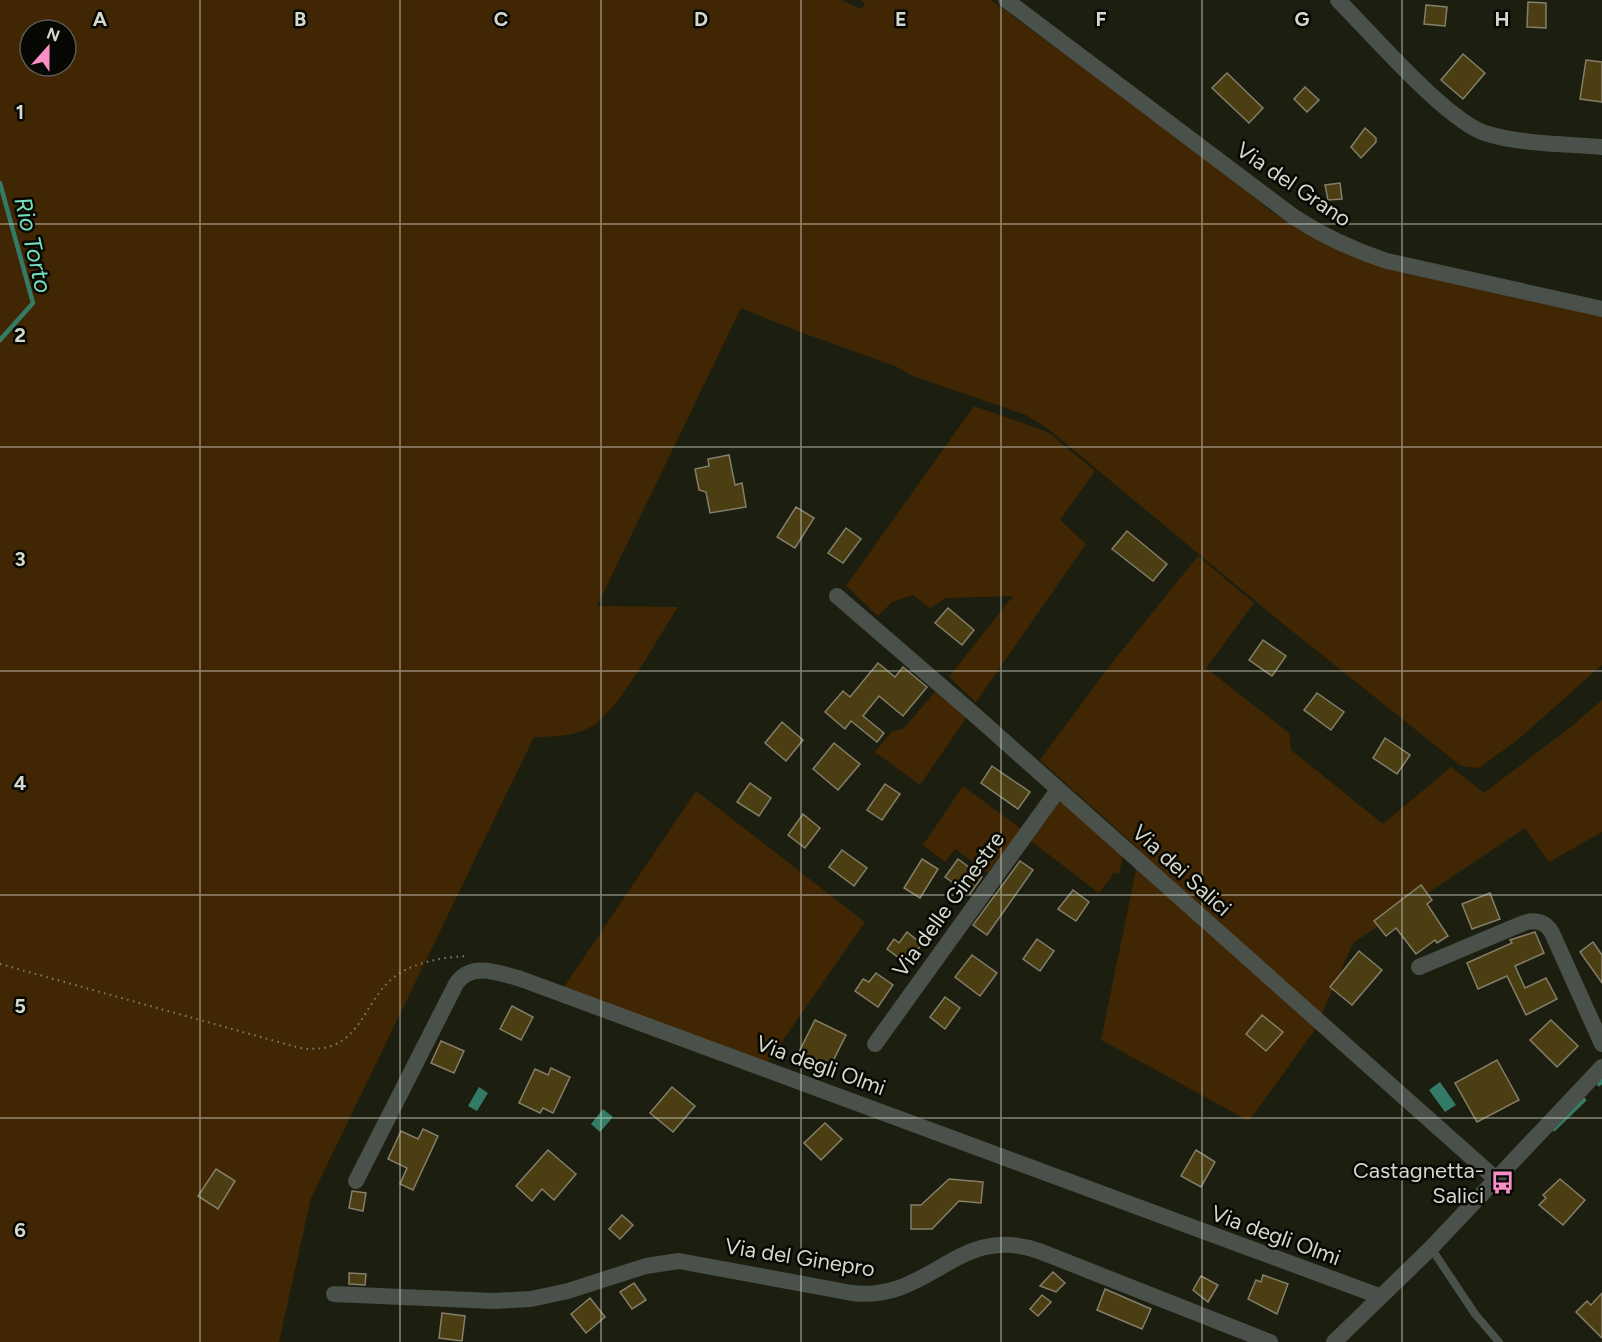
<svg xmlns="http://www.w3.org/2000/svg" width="1602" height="1342" font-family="Figtree,sans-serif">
<rect width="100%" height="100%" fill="#1c1f0f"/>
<!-- green -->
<g fill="#412603" fill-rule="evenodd">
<path d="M0,0H841L861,9L865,4L861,0H991L1217,167L1272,212L1308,233L1602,314V665L1516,741L1479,768L1461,766L1282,623L1047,428L1026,415L913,376L895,366L800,332L741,308L597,606L678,607C658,638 626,697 599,721C582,736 556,737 534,737L311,1198L279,1342H0ZM30,30H66V66H30Z"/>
<path d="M974,406L1048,432L1095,471L1060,520L1086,544L976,702L949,677L1013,596L946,598L930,608L913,595L892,602L878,616L846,586Z"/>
<path d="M1198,556L1254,603L1206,668L1289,733L1291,750L1383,824L1451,767L1484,793L1572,726L1602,700V832L1549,862L1525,828L1353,943L1314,1031L1249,1121L1101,1040L1140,850L1040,760L1111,664Z"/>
<path d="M937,690L966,718L920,785L875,752L892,731L903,729Z"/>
<path d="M963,786L1021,829L988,873L955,849L945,862L923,845Z"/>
<path d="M696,791L865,922L765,1066L562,990Z"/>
<path d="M1061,800L1123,856L1119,874L1114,873L1099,893L1031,841Z"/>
</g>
<!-- water -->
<g fill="#347b67">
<path d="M1440,1082L1456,1105L1445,1112L1429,1090Z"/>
<path d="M479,1087L488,1093L477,1111L468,1106Z"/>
<path d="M603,1109L613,1117L600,1132L591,1124Z"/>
</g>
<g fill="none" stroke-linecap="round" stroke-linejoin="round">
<!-- stream -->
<g stroke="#347b67" stroke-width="4.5">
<path d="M0,183L33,303L0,340"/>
<path d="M1599,1084L1602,1081"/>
<path d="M1554,1129L1584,1100"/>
</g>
</g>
<!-- building -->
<g fill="#4a3e12" stroke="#847e6a" stroke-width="1.5">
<path d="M1528,2L1546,3V28L1527,27Z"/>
<path d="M1426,5L1447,7L1445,26L1424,24Z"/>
<path d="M1463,54L1485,73L1463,99L1441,80Z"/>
<path d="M1586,60L1602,62V102L1580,99Z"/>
<path d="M1227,73L1263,108L1249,123L1212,88Z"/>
<path d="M1305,87L1319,100L1307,112L1294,99Z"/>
<path d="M1365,128L1376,138V142L1361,158L1351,147Z"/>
<path d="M1340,183L1342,199L1328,200L1325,185Z"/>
<path d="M729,455L735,485L742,483L746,507L710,513L706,492L699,490L695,469L709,466L708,459Z"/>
<path d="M796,507L814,518L795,548L777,537Z"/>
<path d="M846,528L861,539L843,563L828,553Z"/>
<path d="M1127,531L1167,564L1153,581L1112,549Z"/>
<path d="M948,608L974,630L962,645L935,623Z"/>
<path d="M1263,640L1286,656L1272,676L1249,660Z"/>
<path d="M878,663L895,677L903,667L927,687L903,716L879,696L863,716L884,733L877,742L851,721L845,729L825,712L843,691L850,697Z"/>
<path d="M1317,693L1344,712L1331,730L1304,710Z"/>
<path d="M782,722L803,740L786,761L765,743Z"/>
<path d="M1385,738L1410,755L1397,774L1373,758Z"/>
<path d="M834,743L860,764L838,790L813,769Z"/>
<path d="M992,766L1030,792L1018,809L981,783Z"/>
<path d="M750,783L771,798L759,816L737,802Z"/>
<path d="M885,784L900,794L882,820L867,810Z"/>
<path d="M803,814L820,828L805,848L788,835Z"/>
<path d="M842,850L867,868L854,886L829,867Z"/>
<path d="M922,859L938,869L920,898L904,888Z"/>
<path d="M958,859L982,877L970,894L945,877Z"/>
<path d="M1020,861L1033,870L987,935L973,925Z"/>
<path d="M1421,885L1432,900L1427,904L1448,936L1437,943L1435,940L1416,954L1396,928L1386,936L1374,921Z"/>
<path d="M1073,890L1089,902L1076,921L1058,909Z"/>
<path d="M1490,893L1500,919L1472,929L1462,904Z"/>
<path d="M907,932L922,944L907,964L887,949L894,939L899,943Z"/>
<path d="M1535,932L1544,953L1515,966L1525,988L1546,978L1557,999L1526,1015L1507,976L1478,989L1467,963L1512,943L1510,940Z"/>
<path d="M1037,939L1054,951L1040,971L1023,959Z"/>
<path d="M1593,942L1602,955V983L1580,952Z"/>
<path d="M1359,951L1382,970L1352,1005L1330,987Z"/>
<path d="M972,955L997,973L980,996L955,977Z"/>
<path d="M876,973L893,985L878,1007L855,991L863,979L869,982Z"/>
<path d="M945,997L960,1008L945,1029L930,1017Z"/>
<path d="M512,1006L533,1017L521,1040L500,1029Z"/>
<path d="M1262,1015L1283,1032L1266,1051L1246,1034Z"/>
<path d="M815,1020L846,1035L828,1071L797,1056Z"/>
<path d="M1551,1020L1578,1046L1557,1067L1530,1040Z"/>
<path d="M441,1041L464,1051L454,1073L431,1063Z"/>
<path d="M1497,1060L1519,1100L1477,1122L1455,1083Z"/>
<path d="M551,1068L570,1077L553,1113L543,1108L540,1113L519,1103L535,1069L548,1075Z"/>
<path d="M672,1087L695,1106L673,1132L650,1113Z"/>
<path d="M825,1123L842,1139L821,1160L804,1143Z"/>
<path d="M423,1129L438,1136L413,1190L400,1184L407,1168L388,1159L401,1131L418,1139Z"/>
<path d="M548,1150L576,1174L554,1200L542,1189L532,1201L516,1186Z"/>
<path d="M1196,1150L1215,1162L1201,1187L1181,1176Z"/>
<path d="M216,1169L235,1181L218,1209L198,1196Z"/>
<path d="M949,1179L983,1182L981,1203L959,1201L932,1229H911V1205H921Z"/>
<path d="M1560,1179L1585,1200L1563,1225L1539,1205L1546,1198L1543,1195Z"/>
<path d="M352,1191L366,1193L363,1211L349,1208Z"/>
<path d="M622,1215L633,1225L620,1239L609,1229Z"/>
<path d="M1053,1272L1065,1283L1056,1292L1040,1286Z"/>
<path d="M349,1273L366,1274L365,1285L349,1284Z"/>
<path d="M1263,1275L1288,1284L1277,1314L1248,1299L1256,1280L1261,1282Z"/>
<path d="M1201,1276L1218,1285L1208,1302L1193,1290Z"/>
<path d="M634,1283L646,1300L632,1309L620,1292Z"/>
<path d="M1105,1289L1151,1309L1142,1329L1097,1310Z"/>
<path d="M1602,1293V1338L1576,1312L1587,1301L1591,1305Z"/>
<path d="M1042,1295L1051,1302L1038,1316L1030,1309Z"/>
<path d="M590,1298L605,1317L586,1333L571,1314Z"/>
<path d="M442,1313L465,1316L462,1341L439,1338Z"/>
</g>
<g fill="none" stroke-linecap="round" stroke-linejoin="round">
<!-- path -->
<path stroke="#7d8072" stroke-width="2" stroke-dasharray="1.5 4.5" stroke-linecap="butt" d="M0,964L300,1048C361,1056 360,1005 393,978C412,962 445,957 468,956"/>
<!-- lane -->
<path stroke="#4a504a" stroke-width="8" d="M1431,1248L1475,1314L1499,1342"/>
<!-- street -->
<g stroke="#4a504a" stroke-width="16">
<path d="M1006,0L1294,217C1323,236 1353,250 1387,261L1602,309"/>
<path d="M1338,0C1370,32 1448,123 1488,134C1521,144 1566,144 1602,147"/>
<path d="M837,596L976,716L1496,1179"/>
<path d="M1419,967L1524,923C1536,919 1546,922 1552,933L1602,1044"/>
<path d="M875,1044L1058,790"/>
<path d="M356,1181L456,984C471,961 499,973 521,979L1379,1296"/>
<path d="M334,1294L494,1301L531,1299L568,1291L646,1266L679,1261L852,1293C930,1303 958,1222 1039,1251L1270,1342"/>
<path d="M1334,1342L1431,1248L1602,1067"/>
</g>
</g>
<!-- grid -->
<path fill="none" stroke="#d5d8cd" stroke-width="1.5" stroke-opacity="0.55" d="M200,0V1342M400,0V1342M601,0V1342M801,0V1342M1001,0V1342M1202,0V1342M1402,0V1342M0,224H1602M0,447H1602M0,671H1602M0,895H1602M0,1118H1602"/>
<!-- icons -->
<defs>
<symbol id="bus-bare" viewBox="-9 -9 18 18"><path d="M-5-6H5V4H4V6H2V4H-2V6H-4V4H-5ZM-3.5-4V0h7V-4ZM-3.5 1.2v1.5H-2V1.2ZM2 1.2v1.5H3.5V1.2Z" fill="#fa8fc8" stroke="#070803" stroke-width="2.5" paint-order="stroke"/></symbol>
</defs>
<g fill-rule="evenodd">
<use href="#bus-bare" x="1486" y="1166" width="33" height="33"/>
</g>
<g text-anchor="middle" stroke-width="5" stroke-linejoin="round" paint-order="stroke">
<!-- street labels -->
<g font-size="22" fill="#d5d8cd" stroke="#070803">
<text transform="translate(1294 184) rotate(34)" y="8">Via del Grano</text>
<text transform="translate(1182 870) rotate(42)" y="8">Via dei Salici</text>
<text transform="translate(948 904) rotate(-54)" y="8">Via delle Ginestre</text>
<text transform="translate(821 1065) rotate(20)" y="8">Via degli Olmi</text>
<text transform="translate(1276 1235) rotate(20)" y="8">Via degli Olmi</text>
<text transform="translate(800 1257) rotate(9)" y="8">Via del Ginepro</text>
</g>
<!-- poi labels -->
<g font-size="22" fill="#d5d8cd" stroke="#070803" text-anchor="end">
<text x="1484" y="1178">Castagnetta-<tspan x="1484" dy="25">Salici</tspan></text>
</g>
<!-- water labels -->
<g font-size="24" font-style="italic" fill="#76dfbf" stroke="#070803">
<text transform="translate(33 245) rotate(77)" y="8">Rio Torto</text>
</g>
</g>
<g font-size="20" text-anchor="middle" font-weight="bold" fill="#d5d8cd" stroke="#070803" stroke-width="5" stroke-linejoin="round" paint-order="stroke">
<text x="100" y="26">A</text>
<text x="300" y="26">B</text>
<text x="501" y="26">C</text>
<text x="701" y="26">D</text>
<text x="901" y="26">E</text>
<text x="1101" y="26">F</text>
<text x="1302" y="26">G</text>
<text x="1502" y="26">H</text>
<text x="20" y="119">1</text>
<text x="20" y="342">2</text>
<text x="20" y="566">3</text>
<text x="20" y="790">4</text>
<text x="20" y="1013">5</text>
<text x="20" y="1237">6</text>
</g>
<!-- north arrow -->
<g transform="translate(48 48) rotate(21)"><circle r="28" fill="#070803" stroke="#595b54" stroke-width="1.5"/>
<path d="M0-4.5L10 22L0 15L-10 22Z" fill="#fa8fc8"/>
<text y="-9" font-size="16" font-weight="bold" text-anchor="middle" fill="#d5d8cd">N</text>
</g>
</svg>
